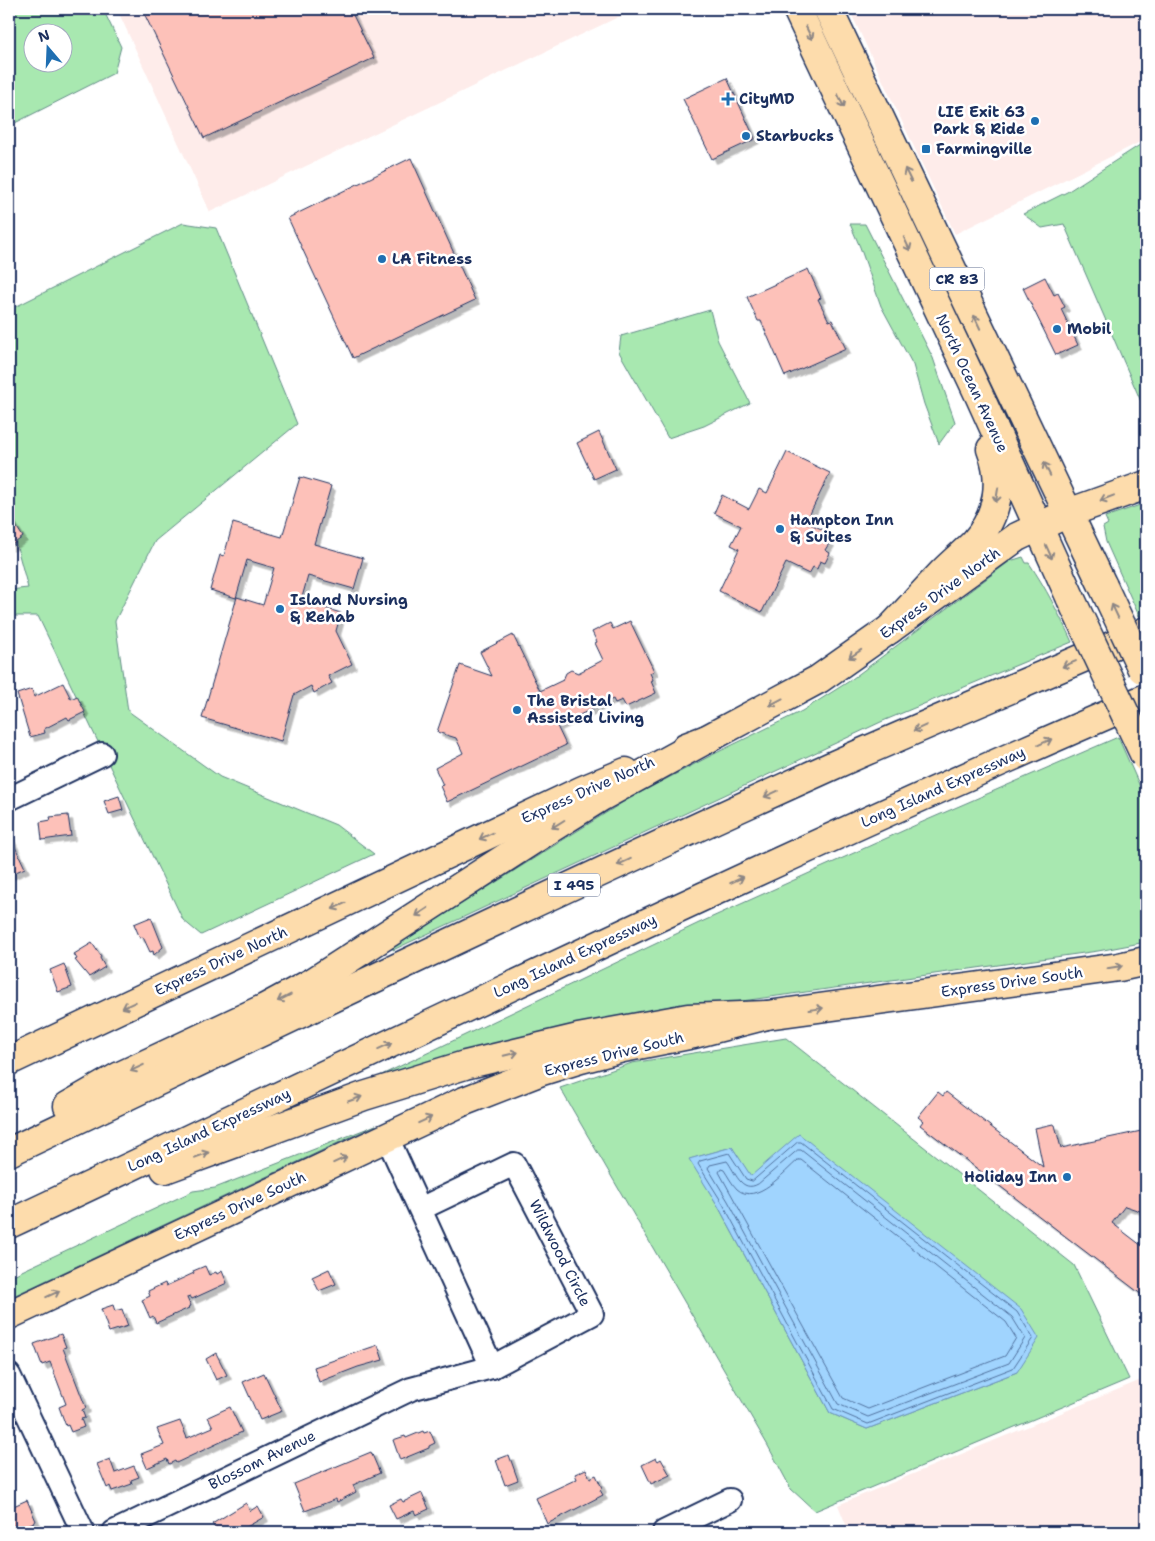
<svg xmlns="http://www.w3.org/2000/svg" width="1155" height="1541" font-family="'Shantell Sans',sans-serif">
<defs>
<filter id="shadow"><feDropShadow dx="4.5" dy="4.5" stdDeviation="0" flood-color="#0004"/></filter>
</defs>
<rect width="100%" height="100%" fill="#fff"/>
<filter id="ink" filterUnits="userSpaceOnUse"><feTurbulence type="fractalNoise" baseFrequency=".02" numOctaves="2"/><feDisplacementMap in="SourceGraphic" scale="10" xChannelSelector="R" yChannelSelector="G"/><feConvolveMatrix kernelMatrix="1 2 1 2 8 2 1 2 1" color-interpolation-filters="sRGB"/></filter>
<g filter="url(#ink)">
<!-- built -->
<g fill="#feecea">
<path d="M117,9H635L210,212Z"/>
<path d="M849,9H1146V139L955,234Z"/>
<path d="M1146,1378V1532H849L838,1505Z"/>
</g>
<!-- green -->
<g fill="#a8e8b0" stroke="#628c87" fill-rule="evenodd">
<path d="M9,9H103L121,47L114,73L9,126ZM62,32V62H32V32Z"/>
<path d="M1146,141V413L1064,224L1042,228L1023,214L1067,192Z"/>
<path d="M183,223L216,228L297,424L155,541L115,621L128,711L220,777L336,825L374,854L201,935L183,920L38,616H9V590L28,588L9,518V310Z"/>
<path d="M850,224H865L933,358L955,422L939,444L924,404L913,365L881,306L860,247Z"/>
<path d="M710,310L718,341L750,403L704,426L668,438L619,352L621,336Z"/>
<path d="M1146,503V613L1139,616L1106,542L1103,527L1108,524L1105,517Z"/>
<path d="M1023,557L1026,563H1029C1046,588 1059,614 1072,642L883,721L393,950V947L628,799L710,756L802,711L848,682L1010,561Z"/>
<path d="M1118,737L1146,800V942L1098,951L685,1009L369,1081L699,923L918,824Z"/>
<path d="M786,1038L1074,1265L1129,1379L815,1511L791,1489L767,1444L560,1088L632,1063ZM732,1147L750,1176L1017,1372L867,1429L830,1413L718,1206L690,1159Z"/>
<path d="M376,1125L9,1298V1277L193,1191L215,1188Z"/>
</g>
<!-- water -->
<path fill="#a0d4fe" stroke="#6b92be" d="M799,1134L1021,1309L1039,1338L1017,1372L867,1429L830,1413L718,1206L689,1159L732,1147L751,1176Z"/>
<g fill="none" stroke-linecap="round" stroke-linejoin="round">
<!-- shore -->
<g stroke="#50719e" stroke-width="1">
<path d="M798,1142H801L1017,1312L1033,1338L1013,1368L868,1424L833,1409L723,1204L698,1164L700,1161L729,1153L746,1179L752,1181Z"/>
<path d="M798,1150H801L1012,1317L1025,1338L1009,1363L868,1417L838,1404L728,1201L708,1168L710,1165L727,1161C735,1171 741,1194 758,1184Z"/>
<path d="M798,1160H801L1006,1322L1016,1338L1005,1356L868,1409L843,1398L719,1172L721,1169L724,1170C728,1176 732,1184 737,1189C756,1206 784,1172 798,1160Z"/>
</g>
</g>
<!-- building -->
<g fill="#fdc1b9" stroke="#1b2f5e" filter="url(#shadow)">
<path d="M142,9H350L374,58L204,138Z"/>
<path d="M727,78L755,139L712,159L683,99Z"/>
<path d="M411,158L475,300L353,358L288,218Z"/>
<path d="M808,269L821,298L818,299L829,321L832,320L846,349L785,376L761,321H758L747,297Z"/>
<path d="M1045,277L1054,295L1058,293L1065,307L1061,309L1078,345L1056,355L1023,288Z"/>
<path d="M599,432L616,469L594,479L577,443Z"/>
<path d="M787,452L830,473L806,522L828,532L825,539L830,542L825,550L830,553L825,563L820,561L817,569L813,567L809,574L786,563L762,612L719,591L739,549L731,545L741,526L714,513L722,495L749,509L759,489L767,493Z"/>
<path d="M300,477L331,486L314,544L363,558L354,589L308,576L301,601L341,613L336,631L352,664L328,676L332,683L314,693L311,686L294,695L281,741L202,718L237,597L263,605L274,568L247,560L236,598L210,590L220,555L224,556L233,523L282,537Z"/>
<path d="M9,515L23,537L9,547Z"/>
<path d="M630,621L654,671L650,673L653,680L651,681L656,693L626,707L622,700L615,703L613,699L557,726L566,745L447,802L440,786L443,785L435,768L463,753L456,738L437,732L460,665L492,676L480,652L513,635L540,691L563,680L566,673L571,670L578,673L603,660L595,643L597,642L592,632L610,623L613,629Z"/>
<path d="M63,683L71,699L77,696L85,712L69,720L67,717L44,729L45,733L30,737L17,694L32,689L34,697Z"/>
<path d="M119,796L123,810L109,814L104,801Z"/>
<path d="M68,815L71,836L42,840L40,822L51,820L50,817Z"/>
<path d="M9,834L25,868L9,875Z"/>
<path d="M151,917L163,947L154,955L153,951L150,952L143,937L140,938L134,924Z"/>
<path d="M92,943L101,956L100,958L105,967L89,977L75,960L77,959L74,954Z"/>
<path d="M64,964L72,987L58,992L50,970Z"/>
<path d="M938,1092L943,1096L946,1092L1043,1167L1035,1128L1053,1124L1055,1125L1061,1148L1146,1130V1213L1125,1206L1112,1223L1146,1249V1298L920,1125L923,1121L918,1117Z"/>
<path d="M205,1266L209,1275L216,1272L217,1274L222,1271L227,1283L192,1299L190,1296L187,1297L191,1306L188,1307L189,1308L156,1323L153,1316L150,1318L142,1300L150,1296L148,1291L165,1283L166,1286L194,1273L193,1271Z"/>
<path d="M329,1269L336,1284L319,1291L312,1277Z"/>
<path d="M113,1305L115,1311L122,1309L128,1326L109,1332L101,1309Z"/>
<path d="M61,1334L66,1347L63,1348L86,1408L82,1410L85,1418L81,1419L84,1427L71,1432L68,1425L66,1426L59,1407L66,1404L50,1362L42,1365L34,1344Z"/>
<path d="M378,1345L383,1360L358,1367L319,1382L314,1367Z"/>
<path d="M216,1353L227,1375L216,1380L206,1359Z"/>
<path d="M264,1373L282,1411L260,1420L243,1382Z"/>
<path d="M230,1407L242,1432L176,1463L175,1461L169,1464L167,1459L147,1468L141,1454L164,1445L157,1429L180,1421L187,1438L213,1427L208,1417Z"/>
<path d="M423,1431L424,1433L430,1431L435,1443L429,1446V1448L400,1460L393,1440L405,1436L406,1438Z"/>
<path d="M371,1452L380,1473L353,1485L356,1492L337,1502L336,1499L305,1511L294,1484Z"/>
<path d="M509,1455L518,1480L505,1485L496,1460Z"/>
<path d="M656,1458L658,1461L661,1459L670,1475L651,1484L642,1465Z"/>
<path d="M110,1459L115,1473L134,1466L139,1477L131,1480L132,1484L112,1491L110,1486L107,1488L97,1464Z"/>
<path d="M586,1469L590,1478L596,1475L602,1488L600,1490L603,1495L547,1524L536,1498L577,1479L575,1474Z"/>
<path d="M422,1493L429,1509L416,1515L414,1511L396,1519L389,1505L401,1499L403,1502Z"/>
<path d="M27,1500L36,1521L28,1525L31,1532H9V1508Z"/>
<path d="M246,1503L250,1511L258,1506L264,1517L238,1532H218L212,1524Z"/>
</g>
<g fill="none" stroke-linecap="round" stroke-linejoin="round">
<defs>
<g id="minor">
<path d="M9,799L102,754"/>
<path d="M387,1137L492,1367L592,1314L514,1164L420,1209"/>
<path d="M9,1375L83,1532"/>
<path d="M114,1532L411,1389L492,1367"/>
<path d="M664,1532L730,1500"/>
</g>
<g id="major">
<path d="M686,747L707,739L819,679L890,629L1017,537L1068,513L1146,485"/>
<path d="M9,1061L583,790L626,772"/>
<path d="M9,1315L462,1102L539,1072L581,1059L623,1048L694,1034L767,1015L1076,973L1119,967L1146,961"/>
</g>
<g id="highway">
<path d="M797,9L979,395L1071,599"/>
<path d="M828,9L1103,586"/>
<path d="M890,629C908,610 925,591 943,572C953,562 964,553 974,543C998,516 1004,482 991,449"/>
<path d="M68,1106L120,1076L265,1008L313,982L553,827L601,797L707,739"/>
<path d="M9,1152C283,1022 557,890 834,765C938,719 1042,676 1146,631"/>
<path d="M165,1169L364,1096L465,1065L515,1053L578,1038L688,1018L767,1015"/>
<path d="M9,1224C387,1046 762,863 1146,698"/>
</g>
</defs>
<!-- minor casing -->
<use href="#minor" stroke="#1b2f5e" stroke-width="26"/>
<!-- major casing -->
<use href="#major" stroke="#1b2f5e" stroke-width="31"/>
<!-- highway casing -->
<use href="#highway" stroke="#1b2f5e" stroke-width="31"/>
<!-- minor -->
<use href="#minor" stroke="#fff" stroke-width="22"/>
<!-- major -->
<use href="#major" stroke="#fddcac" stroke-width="28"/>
<!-- highway -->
<use href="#highway" stroke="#fddcac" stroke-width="28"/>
<defs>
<g id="highway-bridge">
<path d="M1103,586L1142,669"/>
<path d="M1071,599L1146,758"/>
</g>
</defs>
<!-- highway-bridge casing -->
<use href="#highway-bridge" stroke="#1b2f5e" stroke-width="31" stroke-linecap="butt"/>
<!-- highway-bridge -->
<use href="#highway-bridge" stroke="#fddcac" stroke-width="28"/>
</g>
<!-- one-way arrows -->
<defs><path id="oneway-shaft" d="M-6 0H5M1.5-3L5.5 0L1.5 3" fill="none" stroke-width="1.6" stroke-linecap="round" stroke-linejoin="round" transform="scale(1.25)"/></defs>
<g stroke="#8c8685">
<use href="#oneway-shaft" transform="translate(809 33) rotate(64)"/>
<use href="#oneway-shaft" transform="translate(841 101) rotate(65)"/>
<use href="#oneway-shaft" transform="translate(908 175) rotate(-116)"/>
<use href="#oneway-shaft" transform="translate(907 244) rotate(65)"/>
<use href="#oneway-shaft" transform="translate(977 322) rotate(-115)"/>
<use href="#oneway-shaft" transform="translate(1047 469) rotate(-116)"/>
<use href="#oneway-shaft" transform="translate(997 495) rotate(99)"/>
<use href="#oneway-shaft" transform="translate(1107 498) rotate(159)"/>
<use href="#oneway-shaft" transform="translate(1049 552) rotate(66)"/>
<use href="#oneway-shaft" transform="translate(1115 611) rotate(-115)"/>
<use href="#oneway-shaft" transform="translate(855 654) rotate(146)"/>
<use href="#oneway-shaft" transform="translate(1069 664) rotate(157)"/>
<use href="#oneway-shaft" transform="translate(776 702) rotate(152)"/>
<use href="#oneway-shaft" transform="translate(920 728) rotate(156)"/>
<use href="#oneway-shaft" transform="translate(1045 742) rotate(-24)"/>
<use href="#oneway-shaft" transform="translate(771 794) rotate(156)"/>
<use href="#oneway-shaft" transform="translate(558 824) rotate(148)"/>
<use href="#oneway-shaft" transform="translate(486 836) rotate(155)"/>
<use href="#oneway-shaft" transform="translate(624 862) rotate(155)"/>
<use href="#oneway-shaft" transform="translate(737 880) rotate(-25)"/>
<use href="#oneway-shaft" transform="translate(339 906) rotate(155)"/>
<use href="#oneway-shaft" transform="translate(422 912) rotate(147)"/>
<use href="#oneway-shaft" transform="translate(1115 967) rotate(-10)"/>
<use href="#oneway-shaft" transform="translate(284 998) rotate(153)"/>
<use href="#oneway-shaft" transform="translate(129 1005) rotate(155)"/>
<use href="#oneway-shaft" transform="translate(816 1009) rotate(-8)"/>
<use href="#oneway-shaft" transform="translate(385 1046) rotate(-25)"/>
<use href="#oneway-shaft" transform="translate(511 1054) rotate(-14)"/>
<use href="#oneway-shaft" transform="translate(137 1068) rotate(155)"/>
<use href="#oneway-shaft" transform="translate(355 1099) rotate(-19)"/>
<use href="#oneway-shaft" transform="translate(425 1120) rotate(-25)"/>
<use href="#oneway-shaft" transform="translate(202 1155) rotate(-21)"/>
<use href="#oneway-shaft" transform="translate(340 1160) rotate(-25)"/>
<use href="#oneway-shaft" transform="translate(53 1294) rotate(-25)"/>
</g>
</g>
<!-- markers -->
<g fill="#1f6fb2" stroke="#fff" stroke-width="2">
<path d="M725.5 91.5h5v5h5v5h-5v5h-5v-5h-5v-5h5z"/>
<circle cx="1035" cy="121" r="5"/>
<circle cx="746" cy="136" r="5"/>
<rect x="921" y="144" width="10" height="10" rx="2.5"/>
<circle cx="382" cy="259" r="5"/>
<circle cx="1057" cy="329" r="5"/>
<circle cx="780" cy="529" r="5"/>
<circle cx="280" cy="609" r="5"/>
<circle cx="517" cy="710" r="5"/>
<circle cx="1067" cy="1177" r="5"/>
</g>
<g text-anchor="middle" stroke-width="5" stroke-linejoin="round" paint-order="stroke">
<!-- shield labels -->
<g fill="#fff" stroke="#5f6d8e" stroke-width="1">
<rect x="929.5" y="267.5" width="55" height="23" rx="4"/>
<rect x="548" y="873.5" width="52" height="23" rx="4"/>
</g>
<g font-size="14" font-weight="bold" fill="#1b2f5e">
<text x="957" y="284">CR 83</text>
<text x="574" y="890">I 495</text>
</g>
<!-- poi labels -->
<g font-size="15" font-weight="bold" fill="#1b2f5e" stroke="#fff" text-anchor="start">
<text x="739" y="104">CityMD</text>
<text x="1025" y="117" text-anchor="end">LIE Exit 63<tspan x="1025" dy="17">Park &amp; Ride</tspan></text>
<text x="756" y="141">Starbucks</text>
<text x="936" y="154">Farmingville</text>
<text x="392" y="264">LA Fitness</text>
<text x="1067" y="334">Mobil</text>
<text x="790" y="525">Hampton Inn<tspan x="790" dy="17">&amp; Suites</tspan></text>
<text x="290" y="605">Island Nursing<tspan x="290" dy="17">&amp; Rehab</tspan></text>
<text x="527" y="706">The Bristal<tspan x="527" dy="17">Assisted Living</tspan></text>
<text x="1057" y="1182" text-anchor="end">Holiday Inn</text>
</g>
<!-- street labels -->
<g font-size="15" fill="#1b2f5e" stroke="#fff">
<text transform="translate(972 383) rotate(65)" y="5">North Ocean Avenue</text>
<text transform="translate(940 593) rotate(-36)" y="5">Express Drive North</text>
<text transform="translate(943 787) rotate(-24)" y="5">Long Island Expressway</text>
<text transform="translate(588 790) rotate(-24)" y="5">Express Drive North</text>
<text transform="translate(575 956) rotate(-25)" y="5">Long Island Expressway</text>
<text transform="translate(221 961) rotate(-25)" y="5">Express Drive North</text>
<text transform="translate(1012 982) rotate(-8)" y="5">Express Drive South</text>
<text transform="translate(614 1054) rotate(-14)" y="5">Express Drive South</text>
<text transform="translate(209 1130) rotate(-25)" y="5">Long Island Expressway</text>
<text transform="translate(240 1206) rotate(-25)" y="5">Express Drive South</text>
<text transform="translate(560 1253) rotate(63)" y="5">Wildwood Circle</text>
<text transform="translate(262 1460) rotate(-26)" y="5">Blossom Avenue</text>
</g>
</g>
<!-- margin -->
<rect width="1155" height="1541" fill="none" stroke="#fff" stroke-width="30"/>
<rect x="15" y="15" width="1125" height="1511" fill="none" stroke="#1b2f5e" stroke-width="2" filter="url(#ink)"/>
<!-- north arrow -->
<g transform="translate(48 48) rotate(341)"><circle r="24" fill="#ffffff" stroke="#a4acbf"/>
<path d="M0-4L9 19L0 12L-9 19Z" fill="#1f6fb2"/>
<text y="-8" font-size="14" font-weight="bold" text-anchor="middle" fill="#1b2f5e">N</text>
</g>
</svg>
